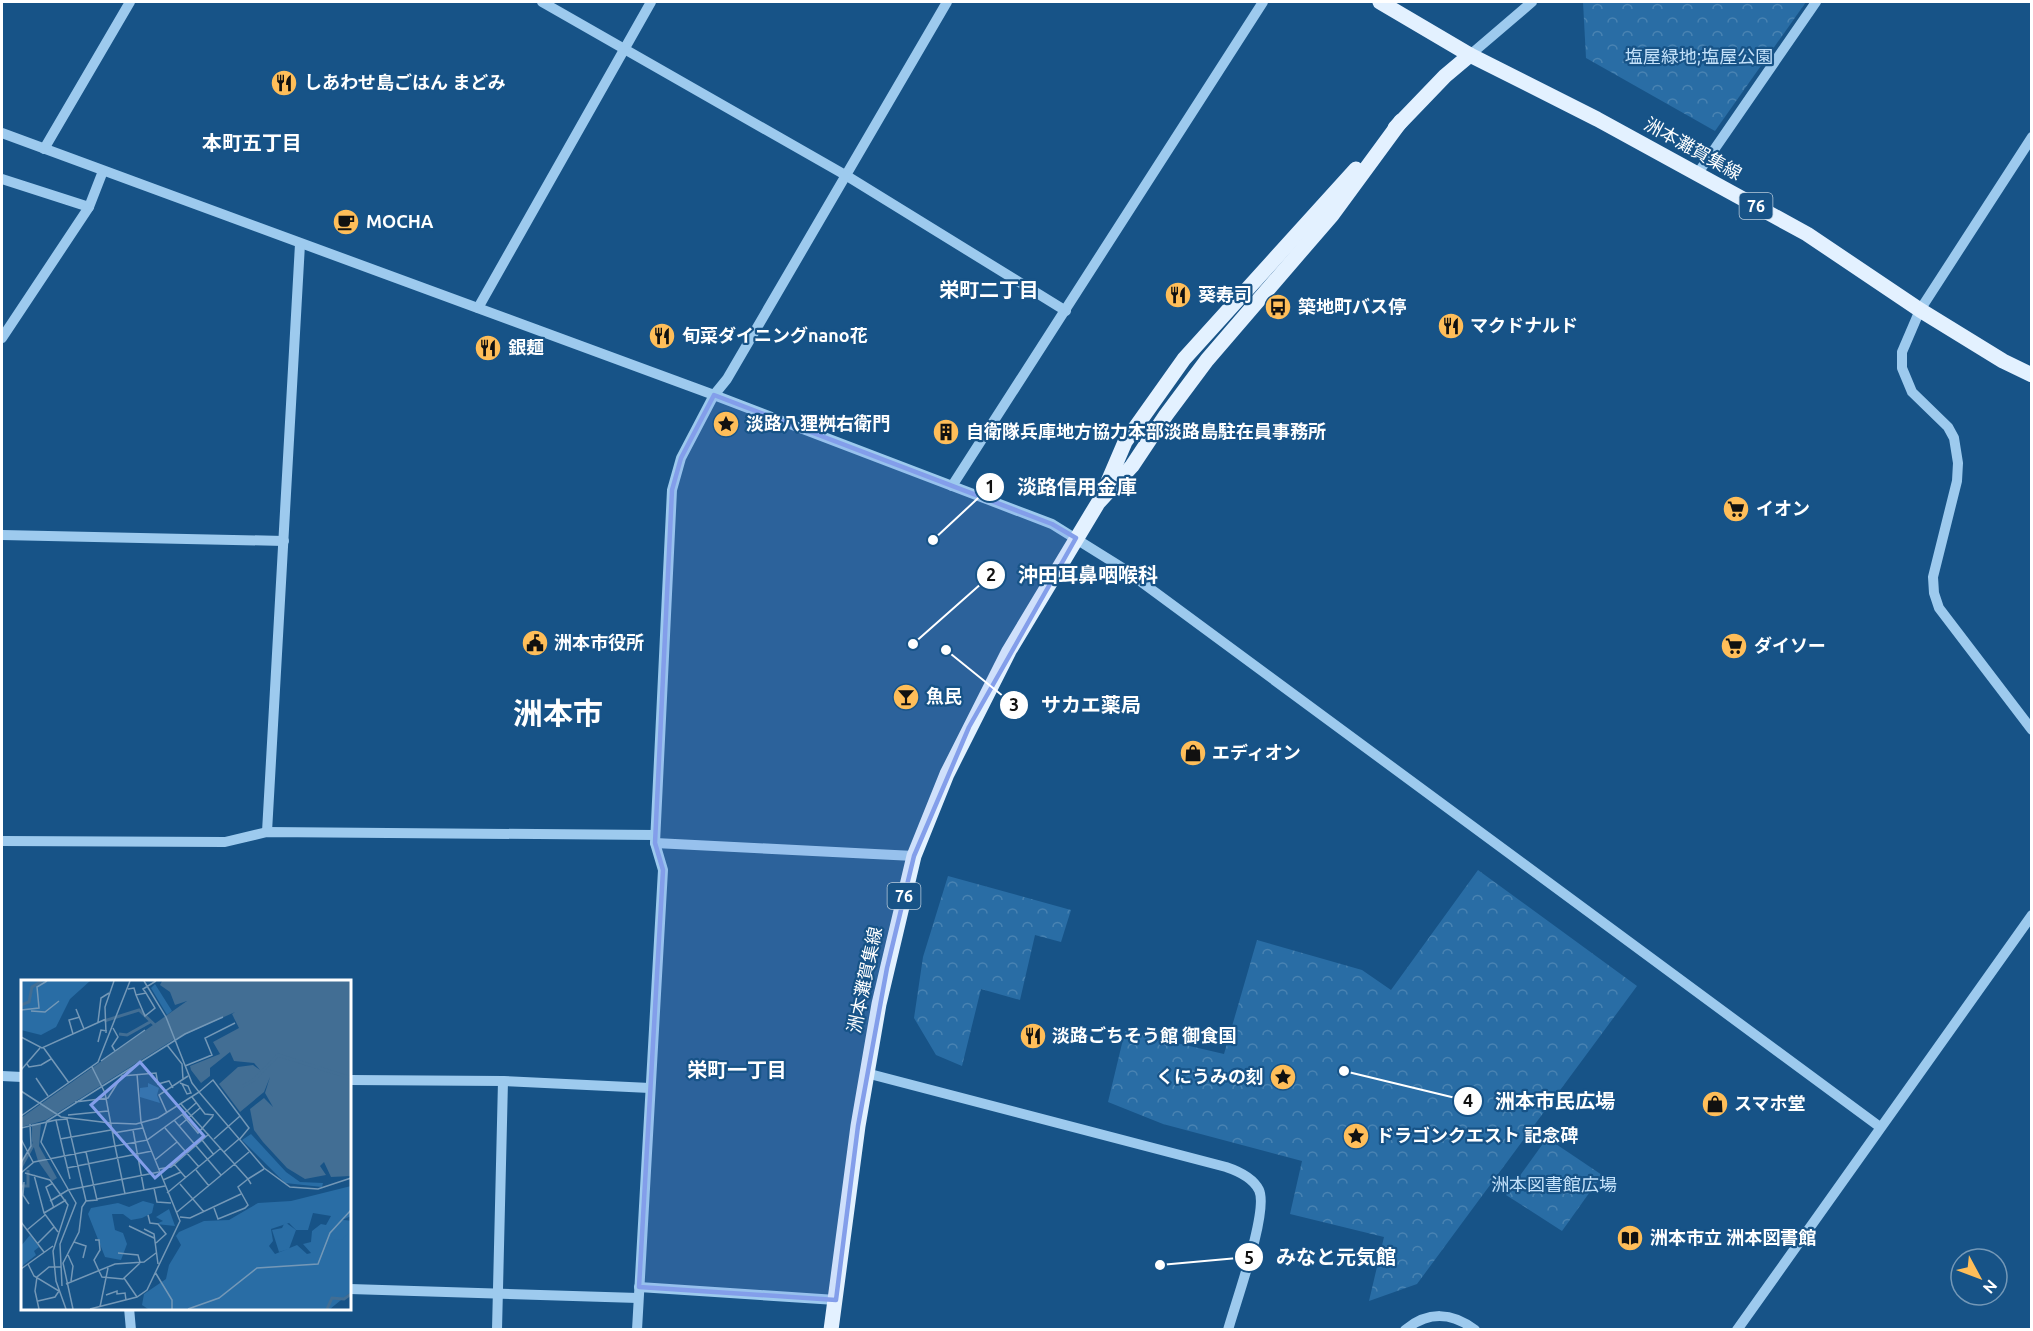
<svg xmlns="http://www.w3.org/2000/svg" width="2033" height="1331" font-family="Ubuntu,'Noto Sans JP',sans-serif">
<defs>
<pattern id="park-crowns" width="20" height="18" patternUnits="userSpaceOnUse" patternTransform="scale(1.5)"><rect width="20" height="18" fill="#296da5"/><path d="M2 6a3 3 0 1 1 6 0M12 15a3 3 0 1 1 6 0" fill="none" stroke="#4983b2"/></pattern>
</defs>
<rect width="100%" height="100%" fill="#175387"/>
<!-- park -->
<g fill="url(#park-crowns)">
<path d="M1583,2H1806L1715,131L1586,58Z"/>
<path d="M1478,870L1637,986L1417,1284L1369,1301L1384,1237L1290,1214L1302,1161L1163,1124L1108,1102L1125,1031L1224,1054L1257,940L1362,970L1391,990Z"/>
<path d="M948,876L1071,910L1061,942L1035,935L1020,1000L981,989L962,1066L936,1055L914,1018L923,957Z"/>
<path d="M1547,1138L1602,1175L1562,1231L1506,1195Z"/>
</g>
<g fill="none" stroke-linecap="round" stroke-linejoin="round">
<!-- minor -->
<g stroke="#9dcaee" stroke-width="10">
<path d="M542,2L847,176L1066,311"/>
<path d="M1470,55L1532,2"/>
<path d="M2,133L714,395L727,379L947,2"/>
<path d="M2032,137L1920,310L1902,352V368L1912,392L1948,427L1954,438L1958,463L1957,481L1933,577L1934,593L1939,608L2032,730"/>
<path d="M44,149L130,2"/>
<path d="M1698,173L1816,2"/>
<path d="M2,179L89,207"/>
<path d="M478,308L651,2"/>
<path d="M2,338L89,207L103,171"/>
<path d="M952,486L1263,2"/>
<path d="M2,535L284,541"/>
<path d="M267,832L300,244"/>
<path d="M2,841L225,842L267,832L655,835"/>
<path d="M655,843L914,856"/>
<path d="M866,1073L1226,1167C1238,1171 1253,1178 1259,1190C1269,1211 1235,1304 1228,1330"/>
<path d="M2,1076L22,1077"/>
<path d="M350,1080L503,1081L650,1088"/>
<path d="M639,1287L836,1300"/>
<path d="M350,1289L638,1298"/>
<path d="M129,1308L131,1330"/>
<path d="M497,1330L503,1081"/>
<path d="M637,1330L663,870L655,843L672,490L681,458L714,395L1052,524L1121,567L1880,1127"/>
<path d="M1405,1330C1428,1311 1452,1312 1475,1330"/>
<path d="M1737,1330L2032,915"/>
</g>
<!-- major -->
<g stroke="#e3f1ff" stroke-width="15">
<path d="M1380,2L1470,55L1597,119L1807,234L1920,310L2003,361L2032,375"/>
<path d="M1395,128L1445,76L1470,55"/>
<path d="M1104,491L1125,442L1184,359L1356,169"/>
<path d="M831,1330L858,1126L879,1004L914,856L947,774L1009,651L1098,503L1132,466L1166,415L1207,360L1332,215L1401,121"/>
</g>
</g>
<!-- marked area -->
<path fill="#839eea" fill-opacity="0.2" stroke="#839eea" stroke-width="4.5" stroke-linejoin="round" d="M714,395L1052,524L1076,538L969,727L914,856L887,968L858,1126L836,1300L639,1287L663,870L655,843L672,490L681,458Z"/>
<!-- icons -->
<defs>
<symbol id="restaurant-disc" viewBox="-11 -11 22 22"><circle r="9.5" fill="#ffbe59" stroke="#175387"/><path d="M-5-6h1v4h1v-4h1v4h1v-4h1v5L-1.5 .5V6h-2V.5L-5-1ZM5-6V6H3V1.5H1.5Q1.5-4 5-6Z" fill="#111"/></symbol>
<symbol id="cafe-disc" viewBox="-11 -11 22 22"><circle r="9.5" fill="#ffbe59" stroke="#175387"/><path d="M-5.5-4.5H6V0H3Q3 3.5 0 3.5H-2.5Q-5.5 3.5-5.5 0ZM3-3.2v2h1.7v-2ZM-6 4.5H4V6H-6Z" fill="#111"/></symbol>
<symbol id="bus-disc" viewBox="-11 -11 22 22"><circle r="9.5" fill="#ffbe59" stroke="#175387"/><path d="M-5-6H5V4H4V6H2V4H-2V6H-4V4H-5ZM-3.5-4V0h7V-4ZM-3.5 1.2v1.5H-2V1.2ZM2 1.2v1.5H3.5V1.2Z" fill="#111"/></symbol>
<symbol id="sight-disc" viewBox="-11 -11 22 22"><circle r="9.5" fill="#ffbe59" stroke="#175387"/><path d="M0-6L1.8-2.2L6-1.7L2.9 1.2L3.7 5.4L0 3.3L-3.7 5.4L-2.9 1.2L-6-1.7L-1.8-2.2Z" fill="#111"/></symbol>
<symbol id="building-disc" viewBox="-11 -11 22 22"><circle r="9.5" fill="#ffbe59" stroke="#175387"/><path d="M-4-6H4V6H1V3H-1V6H-4ZM-2.5-4.3h1.7v1.8h-1.7ZM.8-4.3h1.7v1.8H.8ZM-2.5-1h1.7V.8h-1.7ZM.8-1h1.7V.8H.8Z" fill="#111"/></symbol>
<symbol id="supermarket-disc" viewBox="-11 -11 22 22"><circle r="9.5" fill="#ffbe59" stroke="#175387"/><path d="M-6-5.5h2.5l.6 2H6L4.5 2H-2.5L-4.4-4H-6ZM-1.5 3.2a1.3 1.3 0 1 0 .1 0ZM3 3.2a1.3 1.3 0 1 0 .1 0Z" fill="#111"/></symbol>
<symbol id="civic-disc" viewBox="-11 -11 22 22"><circle r="9.5" fill="#ffbe59" stroke="#175387"/><path d="M-.6-6.5H3V-4.5H.6V-3L4-1V1h2V6H-6V1h2V-1L-.6-3ZM-1.2 2.5V6h2.4V2.5Z" fill="#111"/></symbol>
<symbol id="bar-disc" viewBox="-11 -11 22 22"><circle r="9.5" fill="#ffbe59" stroke="#175387"/><path d="M-6-5H6L.8 .8V4.5H3.5V6h-7V4.5H-.8V.8Z" fill="#111"/></symbol>
<symbol id="shop-disc" viewBox="-11 -11 22 22"><circle r="9.5" fill="#ffbe59" stroke="#175387"/><path d="M-5-2.5h2.3a2.7 3.5 0 0 1 5.4 0H5L5.5 6h-11ZM-1.5-2.5h3a1.5 2.3 0 0 0-3 0Z" fill="#111"/></symbol>
<symbol id="library-disc" viewBox="-11 -11 22 22"><circle r="9.5" fill="#ffbe59" stroke="#175387"/><path d="M-6-4Q-3-5.5-.7-3.5V5Q-3 3-6 4ZM6-4Q3-5.5 .7-3.5V5Q3 3 6 4Z" fill="#111"/></symbol>
</defs>
<g fill-rule="evenodd">
<use href="#restaurant-disc" x="269" y="68" width="30" height="30"/>
<use href="#cafe-disc" x="331" y="207" width="30" height="30"/>
<use href="#restaurant-disc" x="1163" y="280" width="30" height="30"/>
<use href="#bus-disc" x="1263" y="292" width="30" height="30"/>
<use href="#restaurant-disc" x="1436" y="311" width="30" height="30"/>
<use href="#restaurant-disc" x="647" y="321" width="30" height="30"/>
<use href="#restaurant-disc" x="473" y="333" width="30" height="30"/>
<use href="#sight-disc" x="711" y="409" width="30" height="30"/>
<use href="#building-disc" x="931" y="417" width="30" height="30"/>
<use href="#supermarket-disc" x="1721" y="494" width="30" height="30"/>
<use href="#civic-disc" x="520" y="628" width="30" height="30"/>
<use href="#supermarket-disc" x="1719" y="631" width="30" height="30"/>
<use href="#bar-disc" x="891" y="682" width="30" height="30"/>
<use href="#shop-disc" x="1178" y="738" width="30" height="30"/>
<use href="#restaurant-disc" x="1018" y="1021" width="30" height="30"/>
<use href="#sight-disc" x="1268" y="1062" width="30" height="30"/>
<use href="#shop-disc" x="1700" y="1089" width="30" height="30"/>
<use href="#sight-disc" x="1341" y="1121" width="30" height="30"/>
<use href="#library-disc" x="1615" y="1223" width="30" height="30"/>
</g>
<g text-anchor="middle" stroke-width="4.5" stroke-linejoin="round" paint-order="stroke">
<!-- shield labels -->
<g fill="#175387" stroke="#b9cbdb" stroke-width="1.5">
<rect x="1739.5" y="193" width="33" height="26" rx="4.5"/>
<rect x="887.5" y="883" width="33" height="26" rx="4.5"/>
</g>
<g font-size="16" font-weight="bold" fill="#fff">
<text x="1756" y="212">76</text>
<text x="904" y="902">76</text>
</g>
<!-- park labels -->
<g font-size="18" fill="#c3e1fa" stroke="#175387">
<text x="1699" y="63">塩屋緑地;塩屋公園</text>
<text x="1554" y="1191">洲本図書館広場</text>
</g>
<!-- poi labels -->
<g font-size="18" font-weight="bold" fill="#fff" stroke="#175387" text-anchor="start">
<text x="304" y="89">しあわせ島ごはん まどみ</text>
<text x="366" y="228">MOCHA</text>
<text x="1198" y="301">葵寿司</text>
<text x="1298" y="313">築地町バス停</text>
<text x="1470" y="332">マクドナルド</text>
<text x="682" y="342">旬菜ダイニングnano花</text>
<text x="508" y="354">銀麺</text>
<text x="746" y="430">淡路八狸桝右衛門</text>
<text x="966" y="438">自衛隊兵庫地方協力本部淡路島駐在員事務所</text>
<text x="1756" y="515">イオン</text>
<text x="554" y="649">洲本市役所</text>
<text x="1754" y="652">ダイソー</text>
<text x="926" y="703">魚民</text>
<text x="1212" y="759">エディオン</text>
<text x="1052" y="1042">淡路ごちそう館 御食国</text>
<text x="1264" y="1083" text-anchor="end">くにうみの刻</text>
<text x="1734" y="1110">スマホ堂</text>
<text x="1376" y="1142">ドラゴンクエスト 記念碑</text>
<text x="1650" y="1244">洲本市立 洲本図書館</text>
</g>
<!-- street labels -->
<g font-size="18" fill="#fff" stroke="#175387">
<text transform="translate(1693 149) rotate(29)" y="6">洲本灘賀集線</text>
<text transform="translate(865 980) rotate(-78)" y="6">洲本灘賀集線</text>
</g>
<!-- neighbourhood labels -->
<g font-size="20" font-weight="bold" fill="#fff" stroke="#175387">
<text x="252" y="150">本町五丁目</text>
<text x="989" y="297">栄町二丁目</text>
<text x="737" y="1077">栄町一丁目</text>
</g>
<!-- town labels -->
<g font-size="30" font-weight="bold" fill="#fff" stroke="#175387">
<text x="558" y="724">洲本市</text>
</g>
</g>
<!-- overview -->
<g transform="translate(21 980)">
<rect width="330" height="330" fill="#175387"/>
<path d="M0,1H69L49,19L35,47L20,55L0,50ZM330,206V236L321,240L330,241V312L309,329H127L121,325L123,314L145,299L148,285L160,265L155,256L158,252L183,241L208,240L237,223L270,221ZM292,233L310,236L305,245L300,244L291,251L290,262L282,264L290,273L286,274L276,265L254,274L248,266L252,261L250,249L268,243L275,250H287ZM122,221L133,224L131,233L121,238L110,240L102,234H91L94,250L102,253L106,264L100,280L84,277L67,234L70,228L97,223L108,227ZM148,229L154,246L135,244L142,241L135,237Z" fill="#296da5" fill-rule="evenodd"/>
<path d="M134,4L151,31L146,35L130,8ZM127,103L138,108L136,115L139,123L119,117V108L127,107ZM230,154L265,192L279,202L302,203L301,207L264,203L221,160ZM321,240L330,241L327,253L322,259L310,260L312,250ZM264,242L275,250L268,269L258,272L251,250L261,248Z" fill="#296da5"/>
<path d="M9,255L18,267L13,271L15,275L0,287V266Z" fill="#296da5"/>
<path d="M141,1H330L329,196L310,197L303,182L299,186L305,195L284,199L266,188L242,162L233,150L229,129L243,118L252,127L244,113L249,97L243,112L219,132L198,104L217,87L232,85L239,90L233,83L213,81L209,72L189,88V96L180,103L170,90L169,86L199,74L192,62L218,48L211,34L214,32L152,60L25,140L0,147V138L166,21L154,25L149,12L139,5ZM20,143L18,166L36,198L31,201L17,181L11,161V144Z" fill="#426e94"/>
<path fill="none" stroke="#426e94" stroke-width="3" d="M0,25L8,22L11,7L21,1M83,41L118,30L137,48M98,54L106,55L129,42M210,106H222L234,99L257,75L330,98M0,187L14,162M0,206H7V190M306,329L311,318L323,319L330,314"/>
<path fill="none" stroke="#7498b7" stroke-width="1.5" d="M123,1L145,37L171,103L178,112L192,100L228,148L218,160M107,9L113,8L115,15L125,13L134,28L124,36L115,15M125,13L122,9L135,1M55,29L63,49M0,30L18,28L16,7L26,1M10,31L24,32L38,21M77,42L80,18L88,13M92,48L97,57L91,66L94,71M85,53L84,27L93,1M52,54L48,40L59,37M0,57L21,68L85,39M77,62L80,50L86,51M146,65L161,84L162,99M22,67L48,103M80,81L124,50M6,84L8,87L20,85L30,79M164,86L191,75L184,58L214,43M0,90L19,68M116,94L120,142L126,160L166,131L227,199L243,189M15,98L27,116M159,103L167,106L170,113L166,114L161,104M0,111L40,137L89,143M171,117L184,134L193,135M54,122L87,118L101,96L135,93L137,104L148,101L152,108M160,124L166,131L175,123M146,133L138,115L167,96M161,134L177,153L192,136M47,135L87,131M0,136L77,82L109,1M35,140L46,139L65,221M153,140L200,195M90,143L115,144L137,138L178,112L243,188L269,207L297,209L330,198M158,146L179,128M0,148L35,140L49,199M144,148L178,187M112,150L123,210M92,153L122,148M0,159L12,182M39,159L90,150M193,159L219,136M181,160L193,175M203,172L218,159M134,180L156,162M0,183L10,166L9,144M153,184L165,198M46,188L131,171M137,189L150,187L188,154M175,190L188,206M0,193L13,182L94,166L84,113L71,87M4,193L29,200L47,225L32,271L35,301L45,329M13,195L23,233L37,252M142,200L160,192M3,202L2,215L8,224M32,203L25,207L33,228M159,204L183,232M133,208L136,222L150,223M146,213L200,168M76,219L144,206M29,221L47,210L138,192M193,228L197,239L224,228L227,225L217,207L227,199L230,204M156,232L228,172M23,233L45,220M127,235L129,243L137,244L145,254L135,263M159,237L169,238L220,214M0,242L23,272M108,246L133,258M123,249L133,254L137,284M6,250L24,235M74,260H78L79,270L73,280L78,291M53,262L65,266L62,278M16,264L33,247M97,273L117,275L119,282M47,275L52,286L50,301M7,284L13,296L38,311L34,317L17,321M0,289L32,266M78,291L81,297L102,299L119,283M134,292L151,320V329M103,298L116,317M45,304L94,284L123,282L135,273M41,306L39,264L55,223L20,162L26,141L164,54L202,37M85,315L96,311V314L104,313L105,320M79,327L87,288M18,329L14,311L16,297L28,287H40M52,329L42,283L58,252L61,227L65,221L76,220L65,172M69,329L116,317L126,310L159,241L126,160L94,166L104,214M167,329L198,318L236,288L297,284L309,253L330,230"/>
<path fill="#839eea" fill-opacity="0.15" stroke="#839eea" stroke-width="3" d="M119,82L183,156L134,198L70,125Z"/>
<rect width="330" height="330" fill="none" stroke="#fff" stroke-width="3"/>
</g>
<!-- callouts -->
<path fill="none" stroke="#fff" stroke-width="2" d="M933 540L990 487M913 644L991 575M946 650L1014 705M1344 1071L1468 1101M1160 1265L1249 1257"/>
<g fill="#fff" stroke="#175387" stroke-width="2">
<circle cx="933" cy="540" r="6"/>
<circle cx="913" cy="644" r="6"/>
<circle cx="946" cy="650" r="6"/>
<circle cx="1344" cy="1071" r="6"/>
<circle cx="1160" cy="1265" r="6"/>
<circle cx="990" cy="487" r="15"/>
<circle cx="991" cy="575" r="15"/>
<circle cx="1014" cy="705" r="15"/>
<circle cx="1468" cy="1101" r="15"/>
<circle cx="1249" cy="1257" r="15"/>
</g>
<g font-size="18" text-anchor="middle" font-weight="bold" fill="#111">
<text x="990" y="493">1</text>
<text x="991" y="581">2</text>
<text x="1014" y="711">3</text>
<text x="1468" y="1107">4</text>
<text x="1249" y="1264">5</text>
</g>
<g font-size="20" text-anchor="middle" font-weight="bold" fill="#fff" stroke="#175387" stroke-width="4.5" stroke-linejoin="round" paint-order="stroke">
<text x="1077" y="494">淡路信用金庫</text>
<text x="1088" y="582">沖田耳鼻咽喉科</text>
<text x="1091" y="712">サカエ薬局</text>
<text x="1555" y="1108">洲本市民広場</text>
<text x="1336" y="1264">みなと元気館</text>
</g>
<!-- border -->
<rect width="2033" height="1331" fill="none" stroke="#ffffff" stroke-width="6"/>
<!-- north arrow -->
<g transform="translate(1979 1277) rotate(131)"><circle r="28" fill="#175387" stroke="#7498b7" stroke-width="1.5"/>
<path d="M0-4.5L10 22L0 15L-10 22Z" fill="#ffbe59"/>
<text y="-9" font-size="16" font-weight="bold" text-anchor="middle" fill="#ffffff">N</text>
</g>
</svg>
